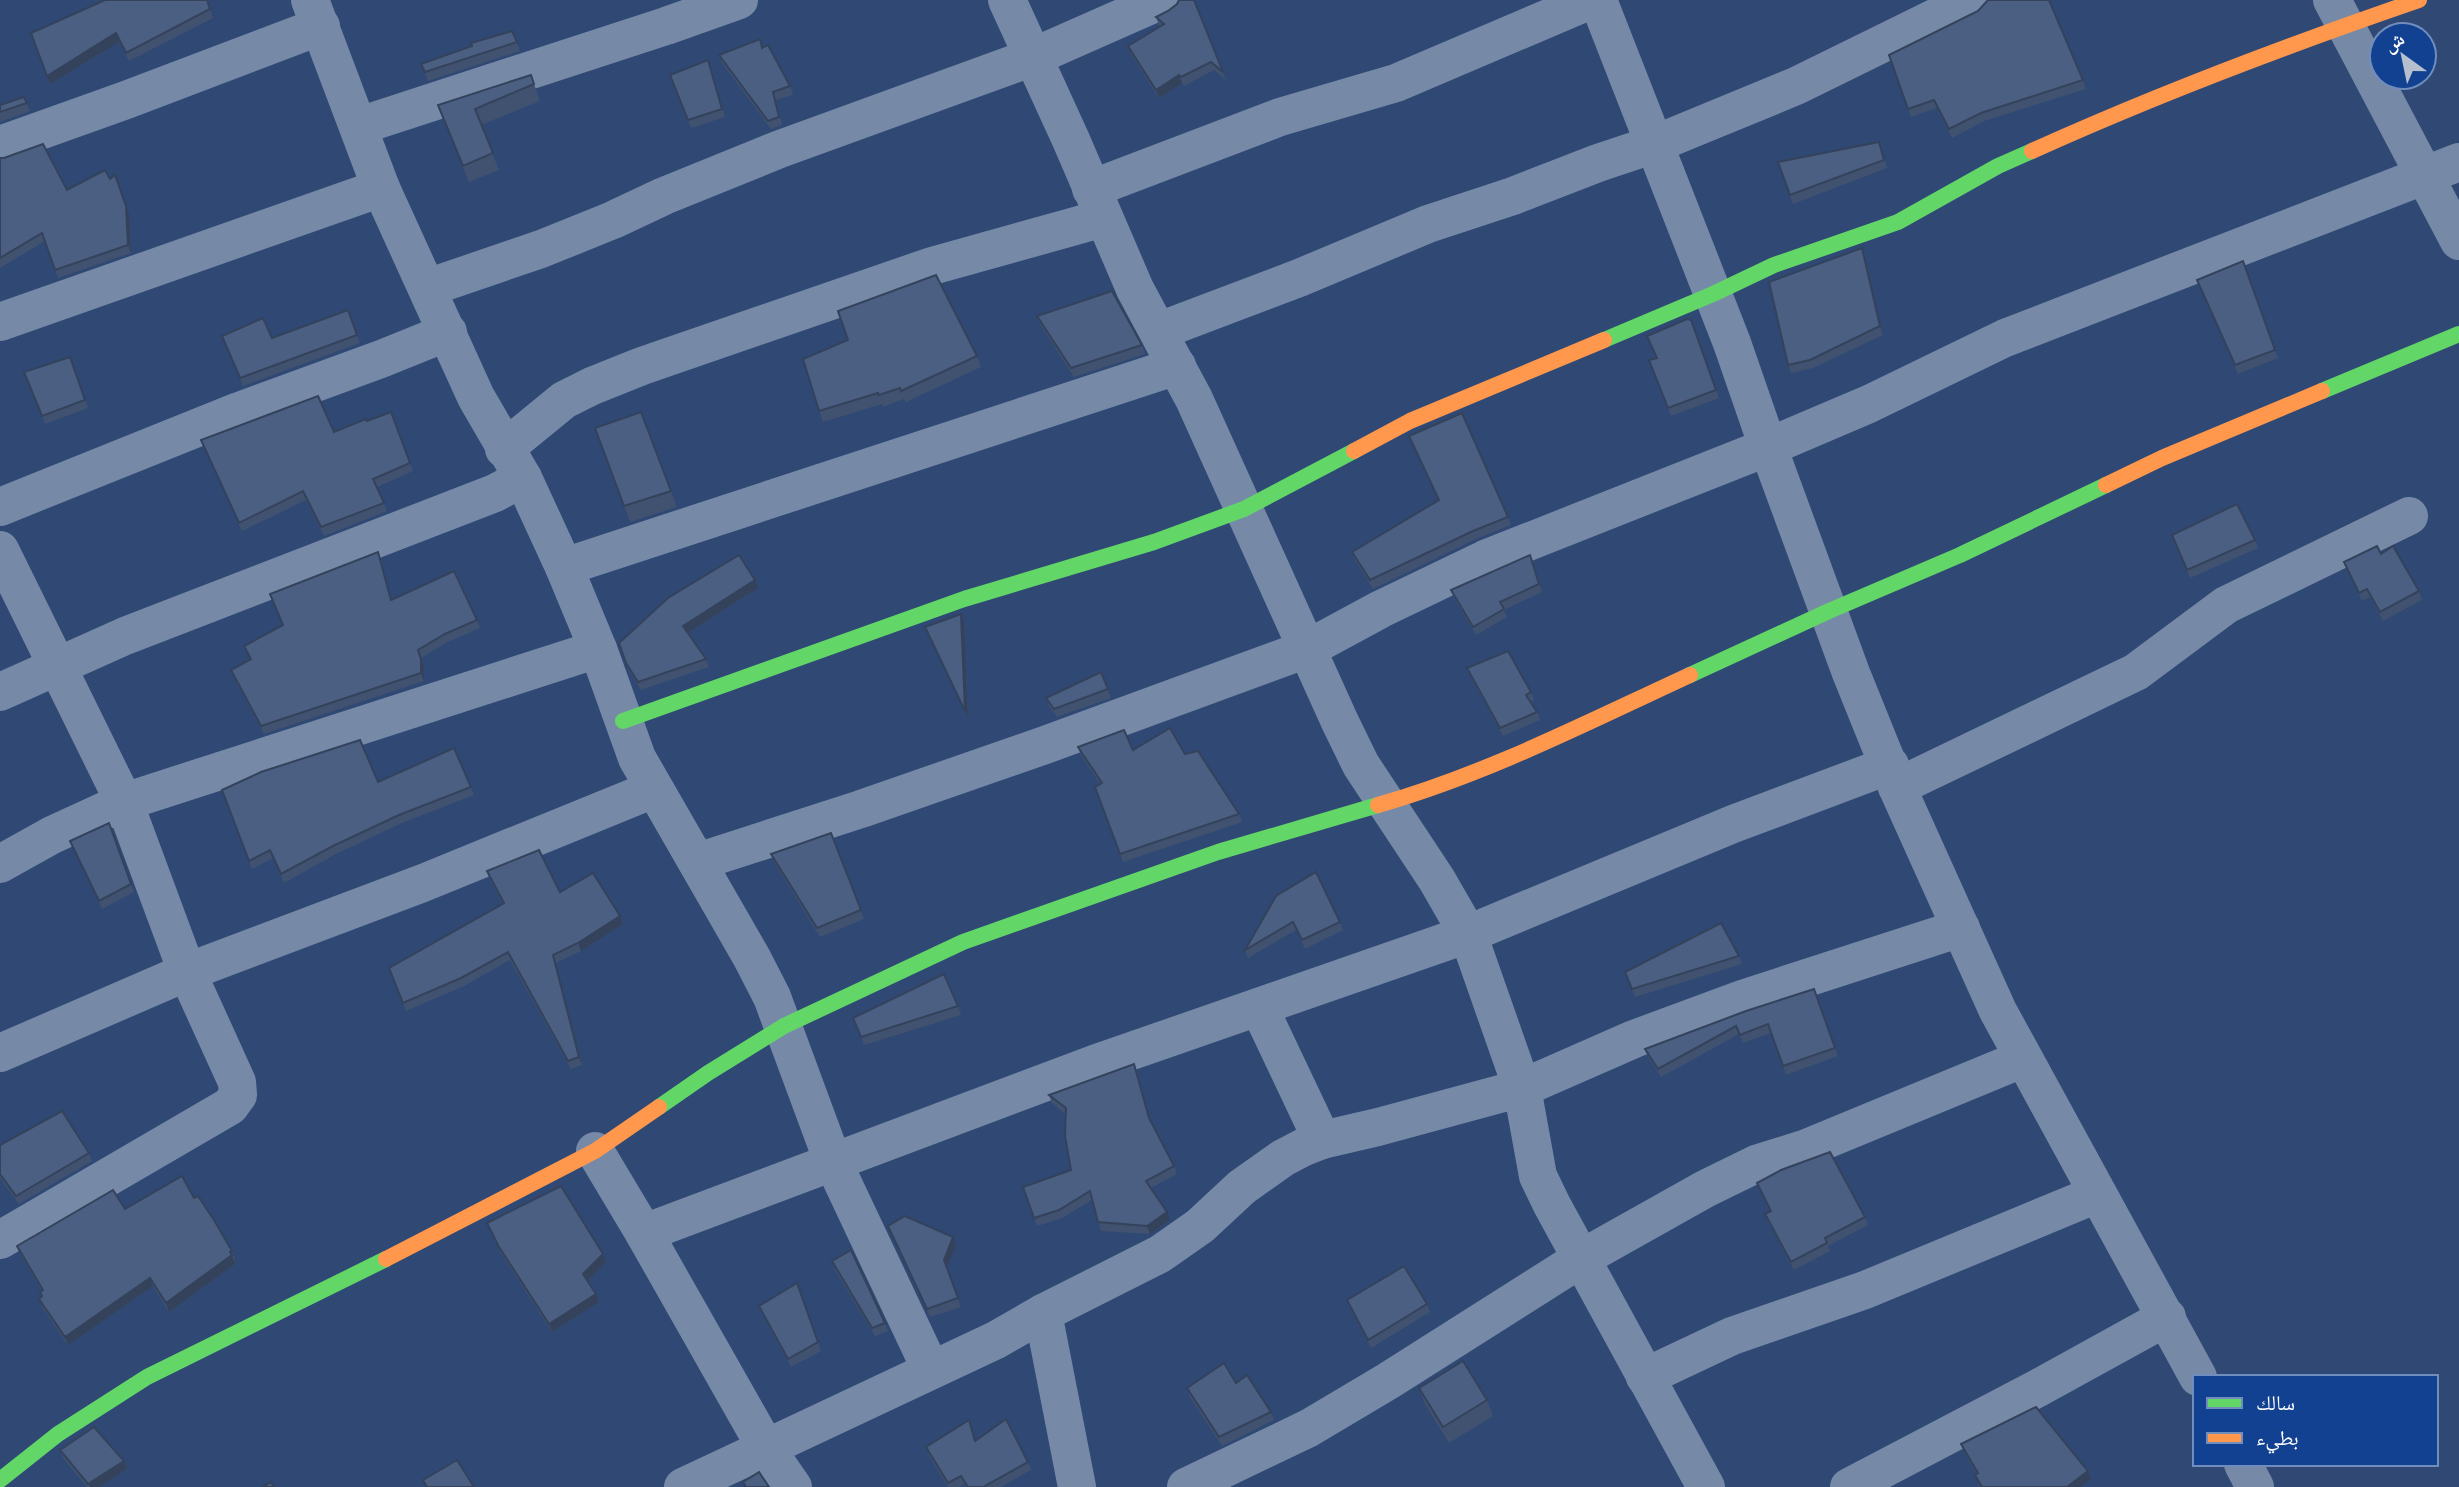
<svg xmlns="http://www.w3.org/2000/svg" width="2459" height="1487" font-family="'Noto Sans','Noto Naskh Arabic',sans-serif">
<rect width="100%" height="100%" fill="#2f4974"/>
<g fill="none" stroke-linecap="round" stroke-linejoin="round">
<!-- street -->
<g stroke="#768aa7" stroke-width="38">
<path d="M310,0L381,188L476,397L523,478L564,567L598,649L637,758L752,958L772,997L833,1162L931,1370"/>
<path d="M1007,0L1071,140L1135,289L1194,399L1340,722L1361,765L1437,880L1468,934L1522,1088L1538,1176L1552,1205L1706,1487"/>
<path d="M1598,0L1732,343L1768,447L1851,673L1897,787L1998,1011L2198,1377"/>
<path d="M2332,0L2459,241"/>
<path d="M359,126L666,26L739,0"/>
<path d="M0,145L126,100L321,26"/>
<path d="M1091,189L1280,117L1396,83L1591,0"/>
<path d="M427,288L541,249L613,220L664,196L780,149L1033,57L1162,0"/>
<path d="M0,322L381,188"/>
<path d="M1159,331L1299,278L1428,224L1513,196L1598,163L1655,144L1796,86L1971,0"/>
<path d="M504,449L564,400L592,386L642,366L932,266L1104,218"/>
<path d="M0,507L239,411L381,359L448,332"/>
<path d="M0,550L124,802L187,972L237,1082L238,1095L230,1106L0,1240"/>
<path d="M564,567L1177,366"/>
<path d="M0,692L125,636L495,493L523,478"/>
<path d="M1897,787L2136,672L2226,605L2409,516"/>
<path d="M697,862L861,809L1045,745L1307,649L1381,609L1485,559L1768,447L1869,404L2005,338L2459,162"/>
<path d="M0,864L52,835L124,802L598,649"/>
<path d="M1259,1007L1322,1140"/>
<path d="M0,1053L187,972L423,883L654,789"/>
<path d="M595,1151L644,1233L766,1448L793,1487"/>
<path d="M644,1233L1094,1064L1468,934L1733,824L1890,765"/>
<path d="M1043,1313L1077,1487"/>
<path d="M1645,1377L1732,1336L1865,1290L2097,1194"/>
<path d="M2243,1464L2255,1487"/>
<path d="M683,1487L996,1340L1043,1313L1160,1254L1200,1226L1242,1187L1283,1158L1304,1147L1322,1140L1378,1127L1522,1088L1634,1039L1742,999L1961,928"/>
<path d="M1186,1487L1309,1428L1388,1381L1582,1258L1705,1189L1756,1164L1804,1149L2022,1059"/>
<path d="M1849,1487L2040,1387L2167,1317"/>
</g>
<!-- fast -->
<g stroke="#63d668" stroke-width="16">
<path d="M1604,340L1713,294L1774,265L1898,222L1998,166L2032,151"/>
<path d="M2322,391L2459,334"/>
<path d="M1690,675L1829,611L1960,555L2106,485"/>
<path d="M623,721L964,599L1154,542L1244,509L1354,451"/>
<path d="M659,1107L708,1073L784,1026L963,942L1218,852L1378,805"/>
<path d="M0,1480L58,1434L147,1377L386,1259"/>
</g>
<!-- slow -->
<g stroke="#ff974d" stroke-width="16">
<path d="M2032,151C2158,94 2288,45 2419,0"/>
<path d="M1354,451L1410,421L1604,340"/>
<path d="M2106,485L2162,458L2322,391"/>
<path d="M1378,805C1487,774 1588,722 1690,675"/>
<path d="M386,1259L595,1151L659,1107"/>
</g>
</g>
<!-- wall -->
<g fill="#405270">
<path d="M207,0L213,18L129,61L119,42L50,84L31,33Z"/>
<path d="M1194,0L1226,80L1214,70L1184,86L1182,83L1159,98L1131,54L1128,46L1160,27L1159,25L1156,17L1168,11L1177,4Z"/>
<path d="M512,31L520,51L428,81L421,64Z"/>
<path d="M763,47L790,86L793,95L776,100L782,125L771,129L722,63L719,55Z"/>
<path d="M1889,55L2083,80L2086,89L1984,121L1952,138L1937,108L1911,117Z"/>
<path d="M711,68L725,117L691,128L670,75Z"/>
<path d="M531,75L540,101L481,125L499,170L469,182L438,105Z"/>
<path d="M24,97L30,111L0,122V105Z"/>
<path d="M1882,150L1887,168L1793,204L1778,162Z"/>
<path d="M0,158L67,190L129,214L131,253L58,278L45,241L0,268Z"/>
<path d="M1862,248L1865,256L1883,335L1813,368L1791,373L1788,365Z"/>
<path d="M2243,261L2278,358L2238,374L2197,280Z"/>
<path d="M348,310L360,343L243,386L225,344L272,338Z"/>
<path d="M1037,316L1142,345L1145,354L1074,377L1040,324Z"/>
<path d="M1691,320L1719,398L1671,416L1649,360L1656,358L1647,336Z"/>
<path d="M977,356L981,367L906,402L904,399L883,407L882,404L823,422L819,411Z"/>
<path d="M70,357L88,408L45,424L24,372Z"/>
<path d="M391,412L413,471L377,487L387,511L324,536L306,500L242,531L201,440L334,432Z"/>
<path d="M641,412L677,507L630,522L595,428Z"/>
<path d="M1409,436L1508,517L1511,525L1476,539L1373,589L1355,560L1352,552L1438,500Z"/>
<path d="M2172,535L2255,540L2258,548L2190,578Z"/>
<path d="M2381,554L2419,591L2422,600L2383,621L2370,597L2362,601L2344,562Z"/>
<path d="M381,560L392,600L477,620L480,628L448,642L421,658L424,667V681L264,734L234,678L231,670L250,659L244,646L282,625Z"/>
<path d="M1533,563L1542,592L1504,610L1507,617L1476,635L1454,598L1451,590Z"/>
<path d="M758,588L688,633L706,659L709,667L641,690L629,671L619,643Z"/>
<path d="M964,622L968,719L925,627Z"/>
<path d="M1467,668L1531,692L1534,700L1531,702L1537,712L1540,720L1503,736L1470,676Z"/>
<path d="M1101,672L1111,698L1057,717L1049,706L1046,698Z"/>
<path d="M1078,747L1133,750L1239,814L1242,822L1123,862L1095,787L1100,784L1081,755Z"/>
<path d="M378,782L471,787L474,795L402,823L336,854L284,883L273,858L252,869L222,790Z"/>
<path d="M109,823L134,892L102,909L70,841Z"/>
<path d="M831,833L864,919L820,937L774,862L771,854Z"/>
<path d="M487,871L560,892L620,916L623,924L581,951L556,963L582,1065L571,1069L510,960L464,986L406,1011L389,968L503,904L490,880Z"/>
<path d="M1276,896L1340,922L1343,930L1305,949L1296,930L1248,958L1245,950Z"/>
<path d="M1739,956L1742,964L1635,997L1625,972Z"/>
<path d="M1814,989L1838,1056L1786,1075L1771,1033L1743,1043L1739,1034L1661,1077L1648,1057L1645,1049Z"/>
<path d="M958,1006L961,1015L864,1045L853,1018Z"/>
<path d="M1137,1072L1150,1121L1174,1166L1177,1174L1151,1188L1170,1220L1150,1234L1101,1231L1092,1200L1062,1218L1037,1226L1023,1187L1071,1170L1065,1114L1052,1103L1049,1095Z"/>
<path d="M0,1145L89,1153L92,1161L19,1204L0,1178Z"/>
<path d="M1757,1183L1865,1217L1868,1225L1828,1246L1830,1251L1794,1270L1768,1222L1765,1214L1770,1212Z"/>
<path d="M194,1198L232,1251L235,1259L234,1260L235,1264L169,1312L153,1286L68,1345L42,1307L39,1299L42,1297L40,1292L42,1291L20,1254L17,1246L125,1209Z"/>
<path d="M487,1223L603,1254L606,1262L587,1281L596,1294L599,1302L552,1332L502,1255L490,1231Z"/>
<path d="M888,1226L956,1245L947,1268L961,1307L930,1317Z"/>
<path d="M832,1261L885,1323L888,1331L875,1336L835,1270Z"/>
<path d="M797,1283L821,1351L791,1367L762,1314L759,1306Z"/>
<path d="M1347,1300L1427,1304L1430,1312L1371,1348L1350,1308Z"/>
<path d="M1187,1388L1271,1412L1274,1420L1222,1446L1190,1397Z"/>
<path d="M1419,1388L1487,1400L1493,1416L1449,1443L1425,1404Z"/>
<path d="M975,1440L1028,1462L1031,1470L1001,1487H966L964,1484L959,1487H948L929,1456L926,1447Z"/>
<path d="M1961,1444L2091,1479L2081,1487H1980L1975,1475L1977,1474L1964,1452Z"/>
<path d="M60,1450L124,1461L127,1469L99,1487H87L63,1458Z"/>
</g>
<!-- shaded-wall -->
<g fill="#34425b">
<path d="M116,33L119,42L50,84L47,76Z"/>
<path d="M1179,75L1182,83L1159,98L1156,90Z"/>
<path d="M115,175L129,214L131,253L128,245Z"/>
<path d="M1862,248L1865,256L1883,335L1880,326Z"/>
<path d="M755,580L758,588L686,634L683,626Z"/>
<path d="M961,614L964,622L968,719L965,711Z"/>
<path d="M421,659L424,667V681L421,673Z"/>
<path d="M620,916L623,924L581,951L578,943Z"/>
<path d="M553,955L556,963L582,1065L579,1057Z"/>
<path d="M1167,1212L1170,1220L1150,1234L1147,1226Z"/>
<path d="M953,1237L956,1245L947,1268L961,1307L944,1260Z"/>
<path d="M603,1254L606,1262L586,1282L583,1274Z"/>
<path d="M232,1255L235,1264L169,1312L166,1303Z"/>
<path d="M150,1278L153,1286L68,1345L65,1337Z"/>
<path d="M596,1294L599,1302L552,1332L549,1324Z"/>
<path d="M124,1461L127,1469L99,1487H90L88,1484Z"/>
<path d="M2088,1471L2091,1479L2081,1487H2067Z"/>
</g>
<!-- building -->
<g fill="#4a5f82" stroke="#34425b" stroke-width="2">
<path d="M105,0H207L210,9L126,53L116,33L47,76L31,33Z"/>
<path d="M1179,0H1194L1223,72L1211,62L1181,77L1179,75L1156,90L1128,46L1164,24L1156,17L1168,11L1177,4Z"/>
<path d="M1988,0H2049L2083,80L1981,113L1949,129L1934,100L1908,109L1889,55L1978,11Z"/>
<path d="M512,31L517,42L425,72L421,64L472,46L471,43Z"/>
<path d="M760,39L762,48L768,45L790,86L773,92L779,117L768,121L719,55Z"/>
<path d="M708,60L722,109L688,120L670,75Z"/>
<path d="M531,75L534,84L475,109L493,153L463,166L438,105Z"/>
<path d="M24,97L27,103L0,112V105Z"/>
<path d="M1879,142L1884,160L1790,195L1778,162Z"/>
<path d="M43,144L67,190L105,170L110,179L115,175L126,206L128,245L55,270L42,233L0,258V158H4Z"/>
<path d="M1862,248L1880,326L1810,360L1788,365L1769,282Z"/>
<path d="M2243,261L2275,350L2235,365L2197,280Z"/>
<path d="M936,275L977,356L901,391L900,388L879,395L878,393L819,411L803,359L848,340L838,311Z"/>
<path d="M1112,291L1142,345L1071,368L1037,316Z"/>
<path d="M348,310L357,335L240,378L222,336L263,318L272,338Z"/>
<path d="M1687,319L1691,320L1716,390L1668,408L1649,360L1657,358L1647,336Z"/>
<path d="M70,357L85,400L42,416L24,372Z"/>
<path d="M318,396L334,432L366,419L367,421L391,412L410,463L373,479L384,503L321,527L303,491L239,523L201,440Z"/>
<path d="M641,412L671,491L624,506L595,428Z"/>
<path d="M1462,413L1508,517L1473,531L1370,580L1352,552L1439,500L1409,436Z"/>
<path d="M2237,504L2255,540L2187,570L2172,535Z"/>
<path d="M2377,546L2381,554L2393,546L2419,591L2380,612L2367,589L2359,593L2344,562Z"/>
<path d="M378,552L391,600L454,571L477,620L445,634L418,650L421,659V673L261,726L231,670L251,659L244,646L283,625L270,594Z"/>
<path d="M739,555L755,580L683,626L706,659L638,682L626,663L619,643L668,598Z"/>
<path d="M1530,555L1539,584L1500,602L1504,609L1473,627L1451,590Z"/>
<path d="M961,614L965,711L925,627Z"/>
<path d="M1508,651L1531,692L1526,695L1537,712L1500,728L1467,668Z"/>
<path d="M1101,672L1108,689L1054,709L1046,698Z"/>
<path d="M1170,728L1185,754L1198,751L1239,814L1120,854L1095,787L1102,783L1078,747L1124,730L1133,750Z"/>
<path d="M360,740L378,782L454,748L471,787L399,815L333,846L281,874L270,850L249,861L222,790L261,772Z"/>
<path d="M109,823L131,884L99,901L70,841Z"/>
<path d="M831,833L861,910L817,928L771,854Z"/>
<path d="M539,850L560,892L593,873L620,916L578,943L553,955L579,1057L568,1061L508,952L461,978L403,1003L389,968L504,903L487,871Z"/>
<path d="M1316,872L1340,922L1302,940L1293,922L1245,950L1276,896Z"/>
<path d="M1721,923L1739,956L1632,989L1625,972Z"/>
<path d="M944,974L958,1006L861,1037L853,1018Z"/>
<path d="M1814,989L1835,1048L1783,1066L1768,1024L1740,1035L1736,1026L1658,1069L1645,1049L1746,1011Z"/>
<path d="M1134,1064L1149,1118L1174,1166L1146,1181L1167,1212L1147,1226L1098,1222L1090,1191L1059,1210L1034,1218L1023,1187L1071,1170L1065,1136L1066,1108L1049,1095Z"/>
<path d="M62,1111L89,1153L16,1196L0,1174V1145Z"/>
<path d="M1830,1152L1865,1217L1825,1238L1827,1243L1791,1262L1765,1214L1771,1211L1757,1183L1781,1170Z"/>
<path d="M182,1176L194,1198L198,1196L214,1220L232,1251L230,1252L232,1255L166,1303L150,1278L65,1337L39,1299L42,1296L40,1292L43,1290L17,1246L113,1190L125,1209Z"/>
<path d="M561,1186L603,1254L583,1274L596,1294L549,1324L499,1247L487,1223Z"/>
<path d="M905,1216L953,1237L944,1260L958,1298L927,1309L888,1226Z"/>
<path d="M851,1250L885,1323L872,1328L832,1261Z"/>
<path d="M1404,1266L1427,1304L1368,1340L1347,1300Z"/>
<path d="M797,1283L818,1342L788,1359L759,1306Z"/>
<path d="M1463,1361L1487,1400L1443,1427L1419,1388Z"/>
<path d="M1224,1363L1236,1383L1247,1375L1271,1412L1219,1437L1187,1388Z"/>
<path d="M2036,1407L2088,1471L2067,1487H1982L1975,1475L1978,1473L1961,1444Z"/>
<path d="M1006,1419L1028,1462L983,1487H968L961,1476L948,1483L926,1447L969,1420L975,1441Z"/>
<path d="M94,1427L124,1461L88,1484L60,1450Z"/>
<path d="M457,1460L474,1487H427L423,1480Z"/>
<path d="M759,1472L769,1487H746L743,1482Z"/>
<path d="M271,1482L274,1487H263Z"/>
</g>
<!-- legend -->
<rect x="2193" y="1375" width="245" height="91" fill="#124191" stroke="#718dbd" stroke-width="2"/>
<rect x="2207" y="1398" width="35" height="10" fill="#63d668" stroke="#718dbd" stroke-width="2"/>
<text x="2256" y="1410" font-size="21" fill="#ffffff">سالك</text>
<rect x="2207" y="1433" width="35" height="10" fill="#ff974d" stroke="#718dbd" stroke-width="2"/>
<text x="2256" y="1445" font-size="21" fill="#ffffff">بطيء</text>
<!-- north arrow -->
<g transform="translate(2403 56) rotate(327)"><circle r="33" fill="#124191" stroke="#718dbd" stroke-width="2"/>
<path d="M0-5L12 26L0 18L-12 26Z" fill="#b6bfce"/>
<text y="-10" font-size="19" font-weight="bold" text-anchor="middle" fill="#ffffff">ش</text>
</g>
</svg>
